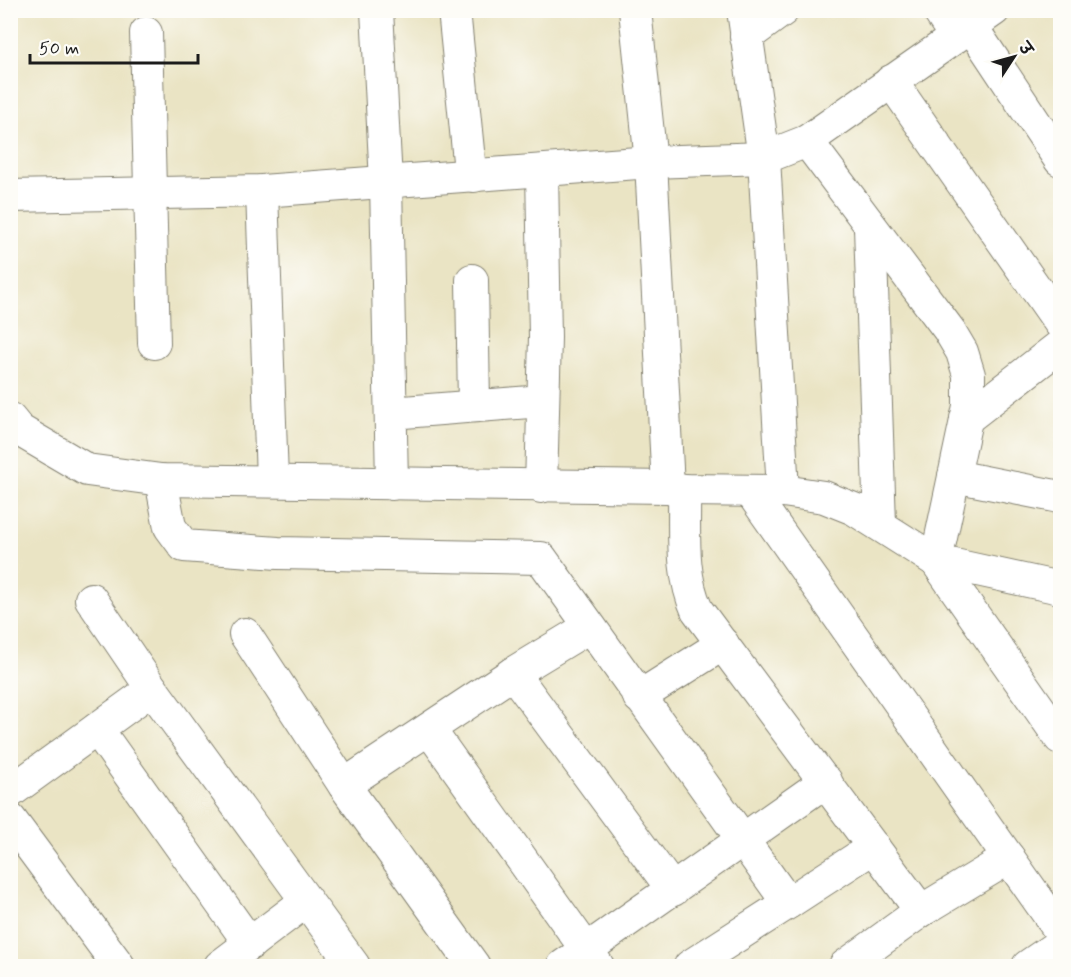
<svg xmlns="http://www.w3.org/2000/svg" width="1071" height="977" font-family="Mynerve,'Playpen Sans Deva',sans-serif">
<rect width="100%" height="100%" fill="#fdfcf7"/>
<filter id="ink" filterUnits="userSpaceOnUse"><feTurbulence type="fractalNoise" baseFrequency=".0167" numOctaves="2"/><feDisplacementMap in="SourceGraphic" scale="12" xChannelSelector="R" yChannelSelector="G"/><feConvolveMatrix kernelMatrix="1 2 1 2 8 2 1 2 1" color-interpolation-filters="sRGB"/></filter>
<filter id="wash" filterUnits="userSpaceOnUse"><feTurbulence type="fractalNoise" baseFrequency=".008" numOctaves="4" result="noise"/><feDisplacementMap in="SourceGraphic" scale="24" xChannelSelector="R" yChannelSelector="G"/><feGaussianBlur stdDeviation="1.35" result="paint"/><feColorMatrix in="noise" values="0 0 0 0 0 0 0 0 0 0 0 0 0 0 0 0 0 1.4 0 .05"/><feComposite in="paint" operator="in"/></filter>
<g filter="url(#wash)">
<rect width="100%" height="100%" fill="#eae4c4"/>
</g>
<g filter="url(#ink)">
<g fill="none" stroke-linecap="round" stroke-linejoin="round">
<defs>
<g id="minor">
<path d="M377,10L386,182L392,484"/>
<path d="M454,10L470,171L474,176"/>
<path d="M635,10L651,162L668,487"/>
<path d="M743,10L764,158L783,491"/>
<path d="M938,10L955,36"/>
<path d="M971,26L1060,160"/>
<path d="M146,33L154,343"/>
<path d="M746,37L783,10"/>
<path d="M891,81L1060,323"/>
<path d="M807,141L949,330L962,352L969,375V406L936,561L1060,738"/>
<path d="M262,191L272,480"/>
<path d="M10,196L262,191L651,162L764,158L807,141L994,10"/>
<path d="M870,227L880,524"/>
<path d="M472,280L474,406"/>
<path d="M391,413L543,401"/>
<path d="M10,419L19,430L87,470L161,480L668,487L684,490L783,491L824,497L854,509L936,561L1060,588"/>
<path d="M966,419L1060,346"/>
<path d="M954,476L1060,497"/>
<path d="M161,480L170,527L184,546L278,553L541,558L788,903L690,966"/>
<path d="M541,487L545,337L542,171"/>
<path d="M684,490C685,530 680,573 697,610L921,911"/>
<path d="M751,492L1060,931"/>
<path d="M91,599L152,689L354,966"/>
<path d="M245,634L344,785L474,966"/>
<path d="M513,673L673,890"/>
<path d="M639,697L723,644"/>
<path d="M97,729L250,944"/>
<path d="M429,729L598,966"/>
<path d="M344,785L513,673L589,627"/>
<path d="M10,792L152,689"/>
<path d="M10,819L119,966"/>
<path d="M788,903L874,847"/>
<path d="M220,966L305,902"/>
<path d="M563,966L826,781"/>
<path d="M845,966L921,911L1009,858"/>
<path d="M1028,966L1060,944"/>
</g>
</defs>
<!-- minor casing -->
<use href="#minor" stroke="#838070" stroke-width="34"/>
<!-- minor -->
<use href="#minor" stroke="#fff" stroke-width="32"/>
</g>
</g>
<!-- margin -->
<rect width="1071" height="977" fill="none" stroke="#fdfcf7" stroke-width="36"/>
<!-- north arrow -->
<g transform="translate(1014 57) rotate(54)" stroke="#fdfcf7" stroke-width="4.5" paint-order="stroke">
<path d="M0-4.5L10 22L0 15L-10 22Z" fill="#1c1c1c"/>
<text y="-9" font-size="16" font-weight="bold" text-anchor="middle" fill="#1c1c1c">उ</text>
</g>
<!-- scale -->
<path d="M30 54v9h168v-9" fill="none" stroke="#1c1c1c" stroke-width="3"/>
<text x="39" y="54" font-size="18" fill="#1c1c1c" stroke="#fdfcf7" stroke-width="4.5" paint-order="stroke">50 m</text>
</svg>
